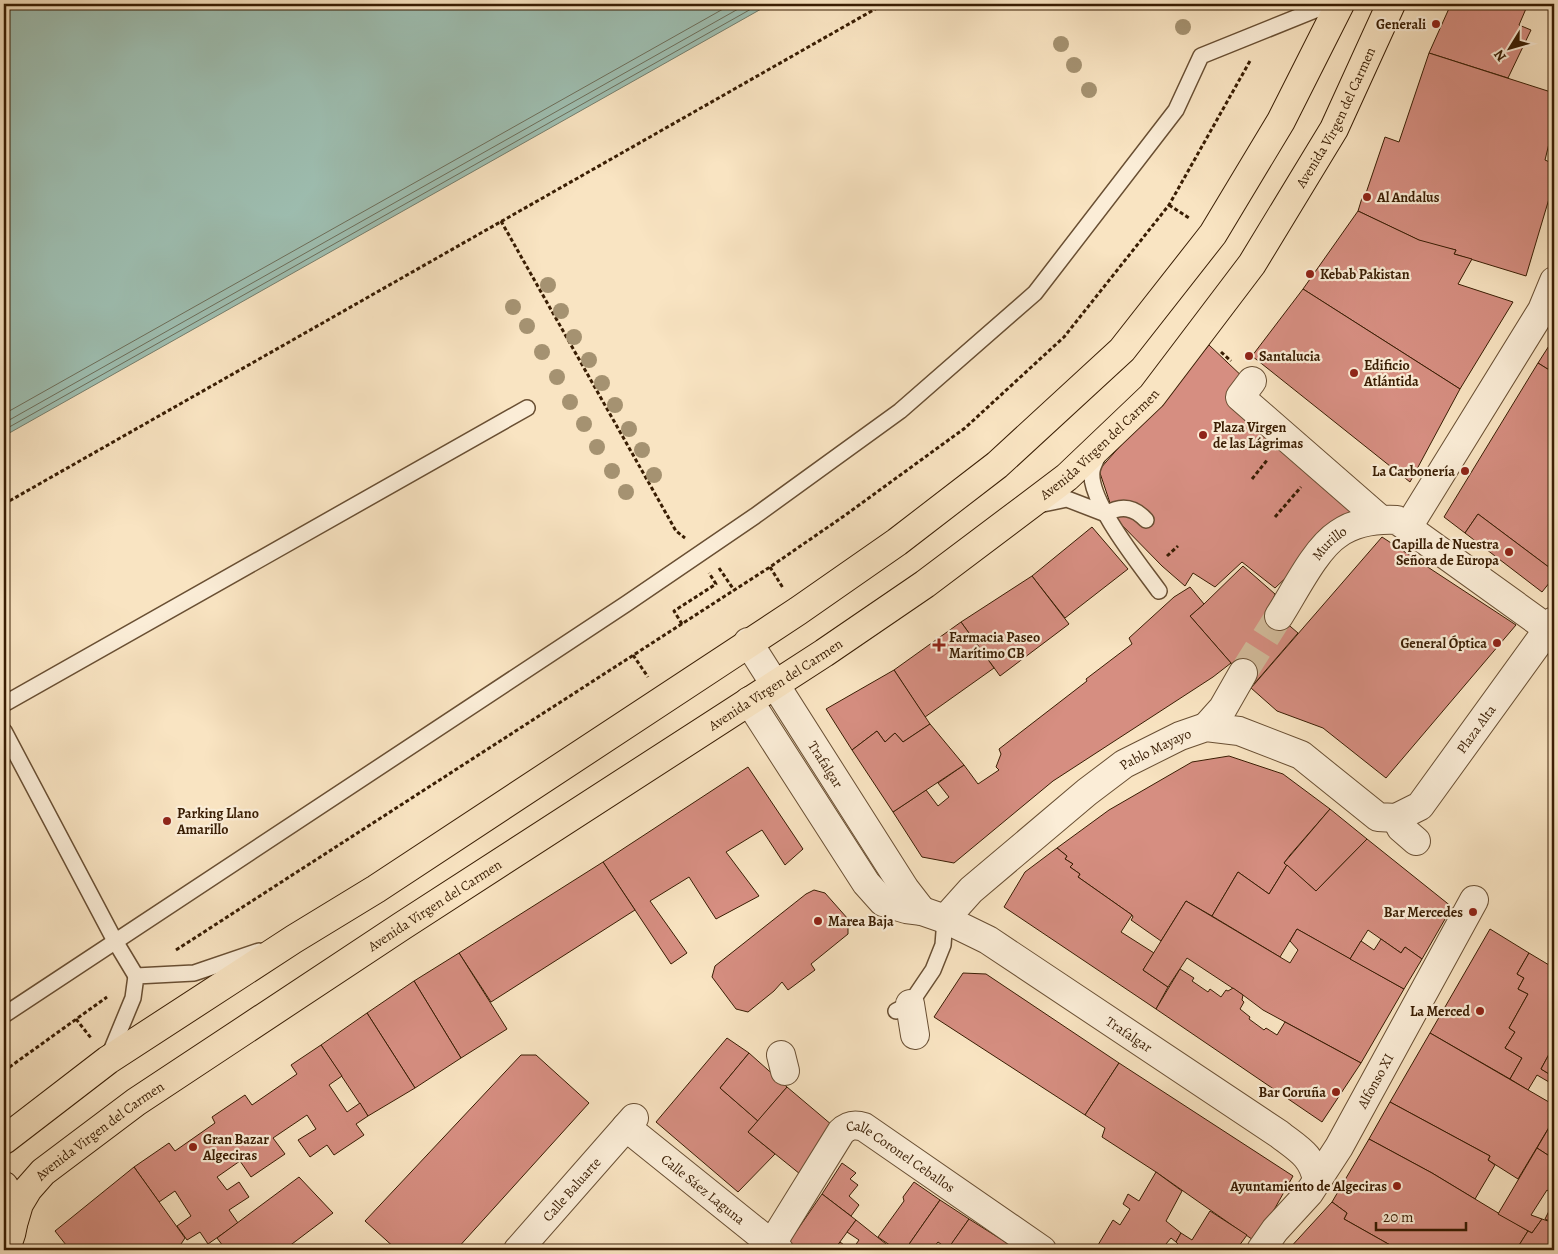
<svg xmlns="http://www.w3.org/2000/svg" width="1558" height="1254" font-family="Alegreya,serif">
<rect width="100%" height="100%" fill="#f9e4c2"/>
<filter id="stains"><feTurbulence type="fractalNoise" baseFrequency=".004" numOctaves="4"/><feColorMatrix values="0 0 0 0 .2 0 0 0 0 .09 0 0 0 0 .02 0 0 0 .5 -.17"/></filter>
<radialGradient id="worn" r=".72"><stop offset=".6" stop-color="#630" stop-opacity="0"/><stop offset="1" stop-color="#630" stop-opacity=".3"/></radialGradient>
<!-- water -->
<path fill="#9ebfb2" stroke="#767e6c" d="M4,4H770L4,436Z"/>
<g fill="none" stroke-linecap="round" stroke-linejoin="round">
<!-- shore -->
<g stroke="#6c6e5a" stroke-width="1">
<path d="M4,414L732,4"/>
<path d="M4,423L747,4"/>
<path d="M4,430L760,4"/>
</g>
</g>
<!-- building -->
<g fill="#d68e81" stroke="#391d03">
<path d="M1451,4H1528L1519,25L1531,30L1508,78L1429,53Z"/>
<path d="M1429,53L1554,93V123L1545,160L1554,164V182L1526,276L1454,254L1456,250L1427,244L1358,211L1362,198L1364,199L1385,137L1399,142Z"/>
<path d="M1358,211L1419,240L1456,250L1454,254L1472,259L1458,284L1513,302L1460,389L1303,289Z"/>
<path d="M1303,289L1460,389L1410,482L1252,356Z"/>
<path d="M1554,338V373L1538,363Z"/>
<path d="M1209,345L1246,380L1233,399L1360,508L1275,588L1242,562L1215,587L1193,573L1185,586L1162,566L1115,518L1099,470Z"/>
<path d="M1538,363L1554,373V571L1478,514L1465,533L1444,517Z"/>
<path d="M1478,514L1554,571V577L1542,592L1465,533Z"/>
<path d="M1092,527L1128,569L1065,618L1032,576Z"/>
<path d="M1382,537L1516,625L1386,778L1323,728L1277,711L1251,688Z"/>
<path d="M1243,566L1275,594L1270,609L1298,633L1254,684L1231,663L1190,616L1204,604Z"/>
<path d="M1032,576L1069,624L1000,676L961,622Z"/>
<path d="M1190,587L1204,604L1190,616L1231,663L1213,677L1053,781L954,863L922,857L893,812L926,790L938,806L949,797L938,783L964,765L978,784L999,770L996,767L1001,754L999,749L1087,681L1086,679L1132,644L1129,638L1174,597Z"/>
<path d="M961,622L994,668L925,717L894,670Z"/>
<path d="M894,670L930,724L903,742L895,733L885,742L877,731L852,750L826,709Z"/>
<path d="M930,724L964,765L893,812L852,750L877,731L885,742L895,733L903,742Z"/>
<path d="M1229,756L1283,774L1330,809L1290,855L1284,863L1287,865L1269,894L1238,872L1212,916L1186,901L1161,941L1131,920L1133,917L1132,915L1078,877L1080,874L1070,867L1073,864L1065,859L1067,856L1057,848L1109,810L1192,762Z"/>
<path d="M748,767L803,849L785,865L762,830L726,852L759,896L716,919L689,877L650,901L687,953L671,964L603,862Z"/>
<path d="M1330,809L1367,839L1316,891L1284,863Z"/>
<path d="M1367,839L1452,907L1422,959L1405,947L1401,953L1368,930L1350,959L1297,929L1280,957L1212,916L1238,872L1269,894L1287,865L1316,891Z"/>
<path d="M1057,848L1067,856L1065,859L1073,864L1070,867L1080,874L1078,877L1132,915L1121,932L1154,953L1143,970L1168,987L1156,1009L1004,907L1025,872Z"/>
<path d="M603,862L635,910L491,1002L459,953Z"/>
<path d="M814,890L825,893L848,919V934L811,964L815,970L788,990L782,982L774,991L748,1012L736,1009L712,977L715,966L806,894Z"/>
<path d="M1186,901L1290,963L1298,950L1290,941L1297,929L1404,989L1361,1063L1263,1010L1243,995L1187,958L1168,987L1143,970Z"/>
<path d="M1490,929L1529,953L1517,974L1524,978L1518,989L1528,994L1509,1028L1515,1032L1505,1048L1522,1058L1510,1079L1430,1033Z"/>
<path d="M1381,939L1401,953L1405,947L1422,959L1404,989L1350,959L1361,941L1374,950Z"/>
<path d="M459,953L507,1029L461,1058L414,981Z"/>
<path d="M1529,953L1554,968V1045L1541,1069L1554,1077V1085L1537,1075L1528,1090L1510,1079L1522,1058L1505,1048L1515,1032L1509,1028L1528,994L1518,989L1524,978L1517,974Z"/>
<path d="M1180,969L1194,978L1192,981L1208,992L1210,989L1221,997L1226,990L1228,991L1233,988L1243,995L1242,1000L1244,1002L1240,1009L1250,1017L1249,1019L1264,1030L1266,1028L1277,1035L1285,1022L1361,1063L1322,1122L1156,1009Z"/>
<path d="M963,973L986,974L1119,1063L1085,1115L934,1017Z"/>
<path d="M414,981L461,1058L415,1088L367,1013Z"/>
<path d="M367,1013L415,1088L368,1116L321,1045Z"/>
<path d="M1430,1033L1554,1105V1119L1518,1179L1488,1160L1490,1156L1390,1102Z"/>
<path d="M727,1038L749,1053L720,1088L758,1121L748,1132L775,1154L738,1192L656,1122Z"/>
<path d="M321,1045L342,1076L329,1085L347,1112L360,1103L368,1116L356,1124L364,1135L334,1155L327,1145L310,1157L298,1140L316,1129L307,1115L273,1138L285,1154L251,1177L240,1161L217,1177L227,1190L239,1182L249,1197L229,1210L238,1223L208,1244L200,1232L187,1240L177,1226L191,1216L175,1191L159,1202L134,1167L169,1143L175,1151L215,1123L212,1117L245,1095L252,1105L297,1074L291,1065Z"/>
<path d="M1554,1045V1077L1541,1069Z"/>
<path d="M749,1053L787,1087L758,1121L720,1088Z"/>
<path d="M521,1055H536L589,1103L456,1250H397L365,1221Z"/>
<path d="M1119,1063L1293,1176L1256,1242L1156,1172L1102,1137L1105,1128L1085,1115Z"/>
<path d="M787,1087L832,1125L800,1174L748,1132Z"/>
<path d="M1390,1102L1490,1156L1488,1160L1495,1165L1475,1199L1432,1173L1369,1139Z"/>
<path d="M1554,1119V1159L1537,1148Z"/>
<path d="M1369,1139L1432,1173L1528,1231L1516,1250H1399L1344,1219L1347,1213L1332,1202Z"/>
<path d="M1537,1148L1554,1159V1195L1547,1190L1531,1215L1542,1219L1532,1233L1498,1214Z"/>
<path d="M842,1163L856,1173L850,1179L858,1185L849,1196L859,1205L851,1216L822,1194Z"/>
<path d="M134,1167L185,1238L177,1250H70L55,1231Z"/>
<path d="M1156,1172L1182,1191L1166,1221L1181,1233L1176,1242L1171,1238L1161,1250H1095L1113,1220L1120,1225L1130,1209L1123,1204L1128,1194L1139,1201Z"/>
<path d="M299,1177L333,1213L284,1250H226L217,1238Z"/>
<path d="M914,1182L940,1200L905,1250H897L878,1237L904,1201L903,1197Z"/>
<path d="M822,1194L856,1220L834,1250H798L789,1242Z"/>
<path d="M940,1200L969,1219L948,1249L938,1242L932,1249L935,1250H905Z"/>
<path d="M1554,1201V1223L1545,1219Z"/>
<path d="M1332,1202L1347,1213L1344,1219L1399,1250H1288Z"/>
<path d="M1210,1211L1247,1235L1236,1250H1184L1176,1242L1181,1233L1192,1240Z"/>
<path d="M969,1219L1018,1250H947Z"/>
<path d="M1542,1219L1554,1223V1250H1516L1528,1231L1532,1233Z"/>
<path d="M856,1220L886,1244L897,1250H852L859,1240L847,1232Z"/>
<path d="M840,1242L851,1250H834Z"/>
</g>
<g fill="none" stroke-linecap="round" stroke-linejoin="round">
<!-- street-tunnel -->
<path stroke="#d3bc9c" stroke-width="28" stroke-dasharray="28 14" stroke-linecap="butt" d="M1243,673L1279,616"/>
<defs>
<g id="lane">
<path d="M1099,453C1097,459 1093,465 1092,471C1088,501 1141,566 1159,591"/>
<path d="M1038,505L1067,499L1106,514"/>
<path d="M1106,514C1121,505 1134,507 1146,520"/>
<path d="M4,704L527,408"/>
<path d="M4,731L115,941L136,976"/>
<path d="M896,1011L910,1004L933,970L943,945L945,919"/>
<path d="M4,1015L626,604L755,516L900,411L1035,293L1176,110L1201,56L1330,4"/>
<path d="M109,1056L133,998L136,976L194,973L259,951"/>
</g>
<g id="street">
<path d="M1252,381L1240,397L1380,519"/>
<path d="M1408,527L1542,310L1554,281"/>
<path id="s1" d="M1279,616C1294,593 1315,549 1338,534C1355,522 1376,519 1397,520L1554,633"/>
<path id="s2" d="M748,642L905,889L922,911"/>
<path id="s3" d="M749,701L866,883L883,902L906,909L922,911L945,919L988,940L1279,1134C1298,1149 1312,1155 1317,1180"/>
<path d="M1206,727L1223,708L1243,673"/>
<path id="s4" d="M1396,818L1420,806L1554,621"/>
<path d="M1396,818L1401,828L1416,841"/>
<path id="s5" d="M945,919L971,890L1087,792L1124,764L1180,736L1206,727L1239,731L1301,755L1378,817L1396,818"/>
<path d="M910,1004L915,1035"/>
<path d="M781,1055L785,1071"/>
<path id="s6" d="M626,1127L779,1250"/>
<path id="s7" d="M518,1250L634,1118"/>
<path id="s8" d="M768,1250L841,1132C848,1125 855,1124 864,1127L1042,1250"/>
<path id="s9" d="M1261,1250L1275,1230L1309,1193L1339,1147L1474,900"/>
</g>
<g id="highway">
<path d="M4,1140L108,1060L294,939L376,889L798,611L897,542L997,465L1122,350L1213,234L1281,121L1340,4"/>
<path d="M4,1186C17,1206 16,1230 4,1250"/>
<path id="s10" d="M14,1221L19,1204L28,1189L43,1172L136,1102L402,926L824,653L925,584L1067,477L1152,396L1252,264L1334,129L1391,4"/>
</g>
</defs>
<!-- lane casing -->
<use href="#lane" stroke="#694f33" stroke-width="18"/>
<!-- street casing -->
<use href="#street" stroke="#694f33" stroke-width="30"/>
<!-- highway casing -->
<use href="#highway" stroke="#391d03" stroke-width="30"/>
<!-- path -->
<g stroke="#391d03" stroke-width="3" stroke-dasharray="4 2.5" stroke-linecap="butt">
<path d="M1169,205L1189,218"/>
<path d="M501,221L676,531L685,538"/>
<path d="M1221,352L1231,361"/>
<path d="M1252,479L1268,459"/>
<path d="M4,504L884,4"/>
<path d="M1275,517L1301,487"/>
<path d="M1167,556L1178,546"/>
<path d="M770,567L783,588"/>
<path d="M719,568L734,590"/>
<path d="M682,624L674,611L716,584L709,573"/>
<path d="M633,655L648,677"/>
<path d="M176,950L770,567L844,516L965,428L1064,337L1169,205L1250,61"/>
<path d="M76,1019L91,1038"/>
<path d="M4,1071L107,997"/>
</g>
<!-- lane -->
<use href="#lane" stroke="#fbedd7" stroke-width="15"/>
<!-- street -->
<use href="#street" stroke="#fbedd7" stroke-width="28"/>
<!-- highway -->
<use href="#highway" stroke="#f9e4c2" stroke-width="28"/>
</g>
<!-- trees -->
<g fill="#a59271">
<circle cx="1183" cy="27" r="8"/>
<circle cx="1061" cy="44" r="8"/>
<circle cx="1074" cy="65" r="8"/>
<circle cx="1089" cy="90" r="8"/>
<circle cx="548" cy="285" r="8"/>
<circle cx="513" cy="307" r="8"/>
<circle cx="561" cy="311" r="8"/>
<circle cx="527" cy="326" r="8"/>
<circle cx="574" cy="337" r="8"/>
<circle cx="542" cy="352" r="8"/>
<circle cx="589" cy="360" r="8"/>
<circle cx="557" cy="377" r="8"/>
<circle cx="602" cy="383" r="8"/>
<circle cx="570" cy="402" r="8"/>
<circle cx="615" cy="405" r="8"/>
<circle cx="584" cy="424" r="8"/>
<circle cx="629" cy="429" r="8"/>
<circle cx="597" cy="447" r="8"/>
<circle cx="642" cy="450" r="8"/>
<circle cx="612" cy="471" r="8"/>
<circle cx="654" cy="475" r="8"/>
<circle cx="626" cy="492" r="8"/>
</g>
<!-- markers -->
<g fill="#8f2418" stroke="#fbedd7" stroke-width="2">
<circle cx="1436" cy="24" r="5"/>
<circle cx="1367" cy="197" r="5"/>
<circle cx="1310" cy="274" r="5"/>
<circle cx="1249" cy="356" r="5"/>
<circle cx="1354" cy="373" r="5"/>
<circle cx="1203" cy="435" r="5"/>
<circle cx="1465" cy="471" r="5"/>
<circle cx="1509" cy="552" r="5"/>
<circle cx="1497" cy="643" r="5"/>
<path d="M936.5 637.5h5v5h5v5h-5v5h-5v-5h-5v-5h5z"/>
<circle cx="167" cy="821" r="5"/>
<circle cx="1473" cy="912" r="5"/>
<circle cx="818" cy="921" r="5"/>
<circle cx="1480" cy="1011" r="5"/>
<circle cx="1336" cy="1092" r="5"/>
<circle cx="193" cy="1147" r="5"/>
<circle cx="1397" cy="1186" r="5"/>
</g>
<g text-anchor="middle" stroke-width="4.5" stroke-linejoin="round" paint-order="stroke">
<!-- poi labels -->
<g font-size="14" font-weight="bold" fill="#391d03" stroke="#fbedd7" text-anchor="start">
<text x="1426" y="29" text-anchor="end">Generali</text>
<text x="1377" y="202">Al Andalus</text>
<text x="1320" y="279">Kebab Pakistan</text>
<text x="1259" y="361">Santalucia</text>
<text x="1364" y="370">Edificio<tspan x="1364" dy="16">Atlántida</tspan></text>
<text x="1213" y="432">Plaza Virgen<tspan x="1213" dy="16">de las Lágrimas</tspan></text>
<text x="1455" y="476" text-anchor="end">La Carbonería</text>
<text x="1499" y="549" text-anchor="end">Capilla de Nuestra<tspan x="1499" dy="16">Señora de Europa</tspan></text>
<text x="949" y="642">Farmacia Paseo<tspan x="949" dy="16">Marítimo CB</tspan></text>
<text x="1487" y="648" text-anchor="end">General Óptica</text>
<text x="177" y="818">Parking Llano<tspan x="177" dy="16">Amarillo</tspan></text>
<text x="1463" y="917" text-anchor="end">Bar Mercedes</text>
<text x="828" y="926">Marea Baja</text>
<text x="1470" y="1016" text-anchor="end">La Merced</text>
<text x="1326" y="1097" text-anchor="end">Bar Coruña</text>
<text x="203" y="1144">Gran Bazar<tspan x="203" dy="16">Algeciras</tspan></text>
<text x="1387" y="1191" text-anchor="end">Ayuntamiento de Algeciras</text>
</g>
<!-- street labels -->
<g font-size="14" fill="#391d03" stroke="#fbedd7">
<text dy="5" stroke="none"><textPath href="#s10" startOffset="1748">Avenida Virgen del Carmen</textPath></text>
<text dy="5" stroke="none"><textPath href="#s10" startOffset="1342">Avenida Virgen del Carmen</textPath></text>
<text dy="5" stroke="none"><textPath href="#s1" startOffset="89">Murillo</textPath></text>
<text dy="5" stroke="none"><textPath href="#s10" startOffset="938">Avenida Virgen del Carmen</textPath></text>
<text dy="5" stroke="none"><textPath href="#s4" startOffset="122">Plaza Alta</textPath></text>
<text dy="5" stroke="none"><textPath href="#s5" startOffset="272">Pablo Mayayo</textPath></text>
<text dy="5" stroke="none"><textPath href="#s2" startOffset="145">Trafalgar</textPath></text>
<text dy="5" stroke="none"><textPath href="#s10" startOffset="532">Avenida Virgen del Carmen</textPath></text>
<text dy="5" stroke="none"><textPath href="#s3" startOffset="524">Trafalgar</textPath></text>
<text dy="5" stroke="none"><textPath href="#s9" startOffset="205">Alfonso XI</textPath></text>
<text dy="5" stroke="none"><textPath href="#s10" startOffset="128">Avenida Virgen del Carmen</textPath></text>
<text dy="5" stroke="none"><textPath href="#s8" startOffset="209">Calle Coronel Ceballos</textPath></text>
<text dy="5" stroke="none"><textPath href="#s6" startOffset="99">Calle Sáez Laguna</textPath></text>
<text dy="5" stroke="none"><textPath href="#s7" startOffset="81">Calle Baluarte</textPath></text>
</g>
</g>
<!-- margin -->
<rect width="1558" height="1254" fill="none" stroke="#f9e4c2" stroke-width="20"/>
<rect x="5" y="5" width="1548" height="1244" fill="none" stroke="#391d03" stroke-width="2.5"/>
<rect x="10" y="10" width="1538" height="1234" fill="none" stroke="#391d03"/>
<!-- north arrow -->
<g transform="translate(1510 48) rotate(233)" stroke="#fbedd7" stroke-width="4" paint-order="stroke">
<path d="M0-4L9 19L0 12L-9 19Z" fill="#391d03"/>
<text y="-8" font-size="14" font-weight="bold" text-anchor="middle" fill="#391d03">N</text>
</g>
<!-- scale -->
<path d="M1376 1222v8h90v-8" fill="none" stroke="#391d03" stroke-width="2.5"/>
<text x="1383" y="1222" font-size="15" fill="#391d03" stroke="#fbedd7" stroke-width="4" paint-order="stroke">20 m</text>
<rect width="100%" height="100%" filter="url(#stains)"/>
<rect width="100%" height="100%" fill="url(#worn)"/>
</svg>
